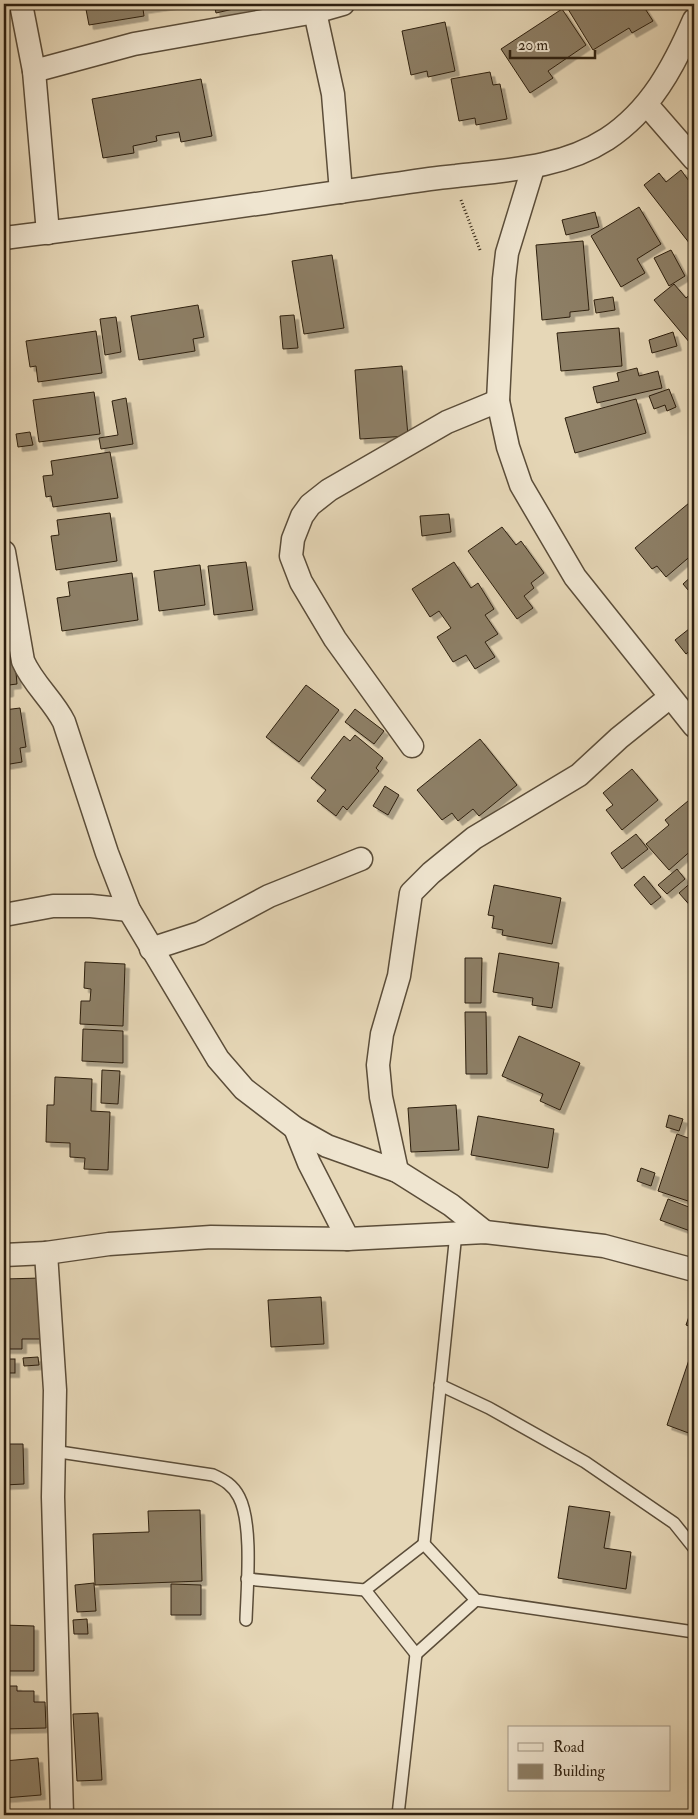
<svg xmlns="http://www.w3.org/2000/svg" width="698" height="1819" font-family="'IM FELL Double Pica',serif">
<defs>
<filter id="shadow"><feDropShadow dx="4.5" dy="4.5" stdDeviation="0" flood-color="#0004"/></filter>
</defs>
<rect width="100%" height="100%" fill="#e6d7b7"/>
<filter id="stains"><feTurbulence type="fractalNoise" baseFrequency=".004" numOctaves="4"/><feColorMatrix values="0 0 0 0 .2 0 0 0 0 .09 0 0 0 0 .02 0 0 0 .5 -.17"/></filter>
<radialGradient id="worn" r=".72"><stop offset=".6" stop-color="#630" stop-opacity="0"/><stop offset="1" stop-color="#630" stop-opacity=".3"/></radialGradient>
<!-- building -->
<g fill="#8d7f66" stroke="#2d1f0f" filter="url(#shadow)">
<path d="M85,4H176L143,9L144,16L89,25Z"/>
<path d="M214,4H255L216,13Z"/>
<path d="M577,4H642L653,21L632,33L629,28L593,50L568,9Z"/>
<path d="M562,9L586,45L548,71L553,78L530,93L501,49Z"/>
<path d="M445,22L455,71L428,77L427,71L411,75L402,31Z"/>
<path d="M490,72L493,85L500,84L507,119L476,125L475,118L459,121L451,79Z"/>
<path d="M201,79L212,136L181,142L179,132L156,136L157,141L133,146L134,153L103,158L92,99Z"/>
<path d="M681,170L694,188V241L690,244L644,185L659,173L666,182Z"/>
<path d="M639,207L661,244L637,259L645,273L621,287L591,236Z"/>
<path d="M595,212L599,227L566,235L562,220Z"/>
<path d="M583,241L589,310L570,312V317L542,320L536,245Z"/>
<path d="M671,250L685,276L669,286L654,258Z"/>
<path d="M332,255L344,328L304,334L292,261Z"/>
<path d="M674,284L686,298L694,291V339L690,343L654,300Z"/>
<path d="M613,297L615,310L596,313L594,300Z"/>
<path d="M198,305L204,337L193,339L195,351L139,360L131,316Z"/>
<path d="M294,315L298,348L283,349L280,316Z"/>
<path d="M116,317L121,352L105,355L100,319Z"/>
<path d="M619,328L622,366L561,371L557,333Z"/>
<path d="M96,331L102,373L38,382L36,366L30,367L26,341Z"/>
<path d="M673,332L677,346L652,353L649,340Z"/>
<path d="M402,366L408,436L360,439L355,370Z"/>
<path d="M637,368L639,376L658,371L662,388L597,403L593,387L619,381L617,373Z"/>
<path d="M669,389L676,407L667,411L665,405L654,409L649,396Z"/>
<path d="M94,392L100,434L39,442L33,400Z"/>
<path d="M126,398L133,444L101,449L99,438L118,435L112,401Z"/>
<path d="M636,399L646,433L575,453L565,418Z"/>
<path d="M30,432L33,445L18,447L16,434Z"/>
<path d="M110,452L118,498L53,507L51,496L46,497L43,476L53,475L51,461Z"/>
<path d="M689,503L694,511V553L666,577L657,566L652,569L635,548Z"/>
<path d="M110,513L117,561L56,570L51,536L59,535L57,520Z"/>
<path d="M449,514L451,532L422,536L420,516Z"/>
<path d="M502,527L516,545L521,541L544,573L531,583L534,588L524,596L533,608L517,619L468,551Z"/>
<path d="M246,562L253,610L214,615L208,566Z"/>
<path d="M454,562L471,588L478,583L494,609L485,615L498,634L485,642L495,657L475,669L466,655L453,662L437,637L451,628L439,611L430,617L412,589Z"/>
<path d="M200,565L205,605L159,611L154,571Z"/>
<path d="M132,573L138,620L62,631L57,598L70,596L68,582Z"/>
<path d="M694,574V597L683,584Z"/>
<path d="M694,625V647L686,654L675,640Z"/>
<path d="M12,626L17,684L9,685V692L4,693V627Z"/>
<path d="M306,685L339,710L299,762L266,737Z"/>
<path d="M20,708L26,747L20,748L22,762L4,765V710Z"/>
<path d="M355,709L384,731L374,744L345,722Z"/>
<path d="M355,735L383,758L376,768L379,771L347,810L343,806L336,816L317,801L326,790L311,778L344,736L350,741Z"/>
<path d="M480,739L517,785L479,816L473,809L458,821L452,813L442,820L417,790Z"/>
<path d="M632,769L658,800L622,830L606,810L613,805L603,793Z"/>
<path d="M385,786L399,795L388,815L373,806Z"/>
<path d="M694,796V848L669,870L646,844L669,825L665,820Z"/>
<path d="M636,834L648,849L622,869L611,853Z"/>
<path d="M677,869L685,879L667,894L658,885Z"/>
<path d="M644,876L661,897L651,905L634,885Z"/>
<path d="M694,880V910L679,893Z"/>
<path d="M494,885L561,898L552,944L502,935L503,930L492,928L494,916L488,915Z"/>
<path d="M499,953L559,963L552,1008L532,1005L533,998L493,992Z"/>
<path d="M465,958H482L481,1003H465Z"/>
<path d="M85,962L125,964L123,1026L80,1024L81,1001H90L91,989L84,988Z"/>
<path d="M465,1012H486L487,1074H466Z"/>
<path d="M83,1029L123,1031V1063L82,1061Z"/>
<path d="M519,1036L580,1063L560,1110L540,1101L543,1094L502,1076Z"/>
<path d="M102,1070L120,1071L118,1104L101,1103Z"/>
<path d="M55,1077L92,1079L91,1111L110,1112L108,1170L84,1169L85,1158L70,1157V1143L46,1142L47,1105H54Z"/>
<path d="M456,1105L459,1150L411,1152L408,1108Z"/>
<path d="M669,1115L683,1119L679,1131L666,1127Z"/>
<path d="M478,1116L554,1129L548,1168L471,1155Z"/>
<path d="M677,1134L694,1140V1203L658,1191Z"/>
<path d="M641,1168L655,1173L651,1186L637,1181Z"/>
<path d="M668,1199L694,1209L693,1232L660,1220Z"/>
<path d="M41,1278L42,1339H22V1349H4V1279Z"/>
<path d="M321,1297L324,1344L271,1347L268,1300Z"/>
<path d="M693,1305L694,1306V1328L686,1325Z"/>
<path d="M694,1345V1435L667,1425Z"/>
<path d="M38,1357L39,1365L24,1366L23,1358Z"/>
<rect x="4" y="1359" width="11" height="14"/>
<path d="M4,1444H23L24,1484L4,1485Z"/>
<path d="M569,1506L610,1512L604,1548L631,1552L626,1589L558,1578Z"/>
<path d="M200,1510L202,1581L95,1585L93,1534L149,1532L148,1511Z"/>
<path d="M94,1583L96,1611L77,1612L75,1585Z"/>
<path d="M171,1584L201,1585V1615H171Z"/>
<path d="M87,1619L88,1634H74L73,1620Z"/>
<path d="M4,1625L34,1626V1671H4Z"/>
<path d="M694,1683V1694L689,1689Z"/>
<path d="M4,1686H17V1691H34V1702H45L46,1728L4,1729Z"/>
<path d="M98,1713L102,1780L77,1781L73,1714Z"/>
<path d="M38,1758L41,1795L4,1798V1761Z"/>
</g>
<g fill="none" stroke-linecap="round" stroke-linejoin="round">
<defs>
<g id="service">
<path d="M440,1385L489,1408L585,1462L674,1523L694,1548"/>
<path d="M53,1451L213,1475C224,1480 233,1485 239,1497C253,1524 247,1588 246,1620"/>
<path d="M424,1544L456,1233"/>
<path d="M247,1579L365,1590"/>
<path d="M476,1600L416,1654L365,1590L424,1544L476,1600L694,1632"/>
<path d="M398,1815L416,1654"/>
</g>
<g id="minor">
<path d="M21,4L34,71L48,233"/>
<path d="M315,12L333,94L341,192"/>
<path d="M34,71L134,44L315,12L343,4"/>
<path d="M647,105L694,159"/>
<path d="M533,168L507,253L504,279L498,401L508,447L521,485L575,577L694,726"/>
<path d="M4,238C132,223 260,203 388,185C410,182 433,178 456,176C508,170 562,168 607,139C651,110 674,66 694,20"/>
<path d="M4,552L23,661C33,684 53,700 64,722L107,853L129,910L218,1059L244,1089L295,1128L327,1146L397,1171L451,1205L485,1232"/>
<path d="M412,746L335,639L301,582L291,556L293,539L302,516L310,505L329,490L447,422L498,401"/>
<path d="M4,915L53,906H91L129,910"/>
<path d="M151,949L200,933L269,896L361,859"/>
<path d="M295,1128L309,1163L348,1239"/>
<path d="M397,1171L381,1097L378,1065L382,1034L399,976L411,893L431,873L474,838L579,775L619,738L670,697"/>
<path d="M46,1253L55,1390L53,1497L62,1815"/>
<path d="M4,1255L46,1253L109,1244L211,1237L348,1239L485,1232L604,1246L694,1270"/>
</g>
</defs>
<!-- service casing -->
<use href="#service" stroke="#5b4d39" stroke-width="14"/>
<!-- minor casing -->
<use href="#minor" stroke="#5b4d39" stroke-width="25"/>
<!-- path -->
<g stroke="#2d1f0f" stroke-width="3" stroke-dasharray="1 2.5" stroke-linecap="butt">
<path d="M461,200L480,250"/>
<path d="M687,1815L694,1807"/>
</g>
<!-- service -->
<use href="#service" stroke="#efe5d0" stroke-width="11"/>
<!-- minor -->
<use href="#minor" stroke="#efe5d0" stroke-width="22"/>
</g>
<!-- margin -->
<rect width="698" height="1819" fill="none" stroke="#e6d7b7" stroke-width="20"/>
<rect x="5" y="5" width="688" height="1809" fill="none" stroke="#2d1f0f" stroke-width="2.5"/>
<rect x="10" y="10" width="678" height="1799" fill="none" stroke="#2d1f0f"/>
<!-- legend -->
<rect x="508" y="1726" width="162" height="65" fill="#efe5d0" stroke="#a19683"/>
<rect x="518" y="1743" width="25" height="8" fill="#efe5d0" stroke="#a19683"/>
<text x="553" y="1752" font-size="15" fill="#2d1f0f">Road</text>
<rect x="518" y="1764" width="25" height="15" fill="#8d7f66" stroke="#a19683"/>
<text x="553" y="1776" font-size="15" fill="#2d1f0f">Building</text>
<!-- scale -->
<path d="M510 50v8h85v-8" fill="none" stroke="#2d1f0f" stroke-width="2.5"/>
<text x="518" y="50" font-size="15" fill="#2d1f0f" stroke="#efe5d0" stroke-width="4" paint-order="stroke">20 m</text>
<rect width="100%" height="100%" filter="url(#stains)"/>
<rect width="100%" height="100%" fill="url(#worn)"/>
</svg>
